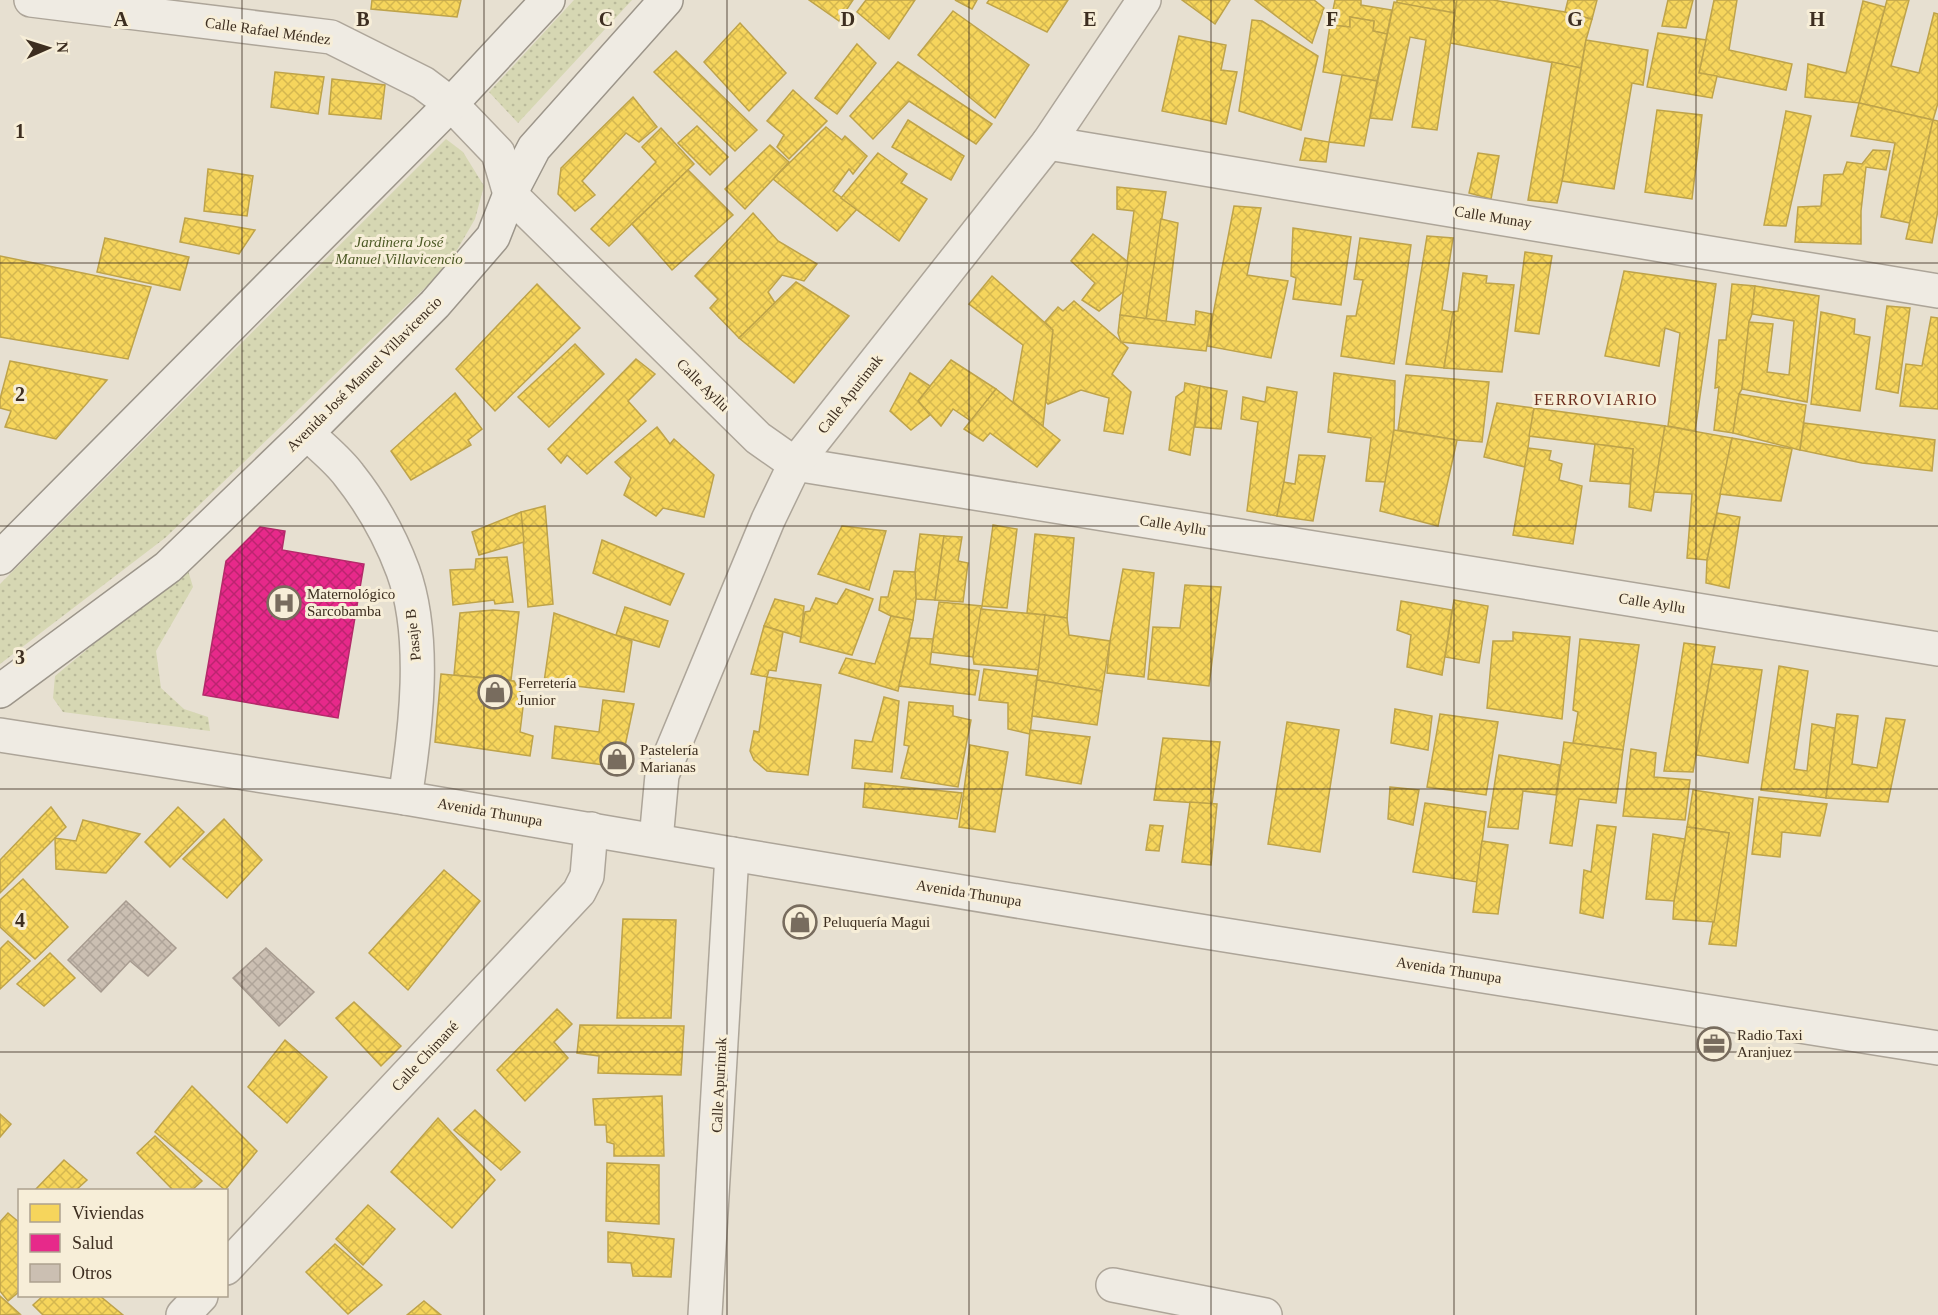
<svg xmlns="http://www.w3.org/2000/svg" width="1938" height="1315" font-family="Georgia,serif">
<defs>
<pattern id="grass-dots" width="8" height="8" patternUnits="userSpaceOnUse" patternTransform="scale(1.5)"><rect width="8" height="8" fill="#d6d7b3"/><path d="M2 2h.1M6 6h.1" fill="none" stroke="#b9b99a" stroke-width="1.8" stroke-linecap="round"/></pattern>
<pattern id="homes-cross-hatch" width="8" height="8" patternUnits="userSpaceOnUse" patternTransform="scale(1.5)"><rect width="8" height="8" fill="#f6d55c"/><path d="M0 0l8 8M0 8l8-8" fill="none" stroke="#d4b750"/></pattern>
<pattern id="health-cross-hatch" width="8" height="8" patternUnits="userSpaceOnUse" patternTransform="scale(1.5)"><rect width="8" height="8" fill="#e7298a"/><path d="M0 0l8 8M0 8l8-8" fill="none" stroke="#bc2470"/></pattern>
<pattern id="building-cross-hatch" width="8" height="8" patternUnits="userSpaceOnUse" patternTransform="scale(1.5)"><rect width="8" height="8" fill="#cbbfb2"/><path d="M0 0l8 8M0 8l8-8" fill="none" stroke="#afa499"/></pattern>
</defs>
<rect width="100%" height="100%" fill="#e7e0d1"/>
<!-- grass -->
<g fill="url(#grass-dots)">
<path d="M574,0H632L518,123L489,92Z"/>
<path d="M446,139L463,152L484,186L475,219L457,250L432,281L165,538L0,664V584Z"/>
<path d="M187,567L193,587L156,651L161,688L184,709L208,717L210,731L63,712L53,698L55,676Z"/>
</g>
<!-- homes -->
<g fill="url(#homes-cross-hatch)" stroke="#bea34a" stroke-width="1.5">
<path d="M372,0H461L457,17L371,9Z"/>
<path d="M809,0H853L839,21Z"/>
<path d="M866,0H915L889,39L857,12Z"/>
<path d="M955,0H977L972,9Z"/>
<path d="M989,0H1068L1047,32L987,3Z"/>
<path d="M1182,0H1230L1215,24Z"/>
<path d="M1255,0H1314L1324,8L1312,43Z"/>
<path d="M1335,0H1361V5L1392,10L1387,34L1373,31L1374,21L1350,17V27L1330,25Z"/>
<path d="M1397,0H1457L1455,13L1397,3Z"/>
<path d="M1457,0H1493L1565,12L1592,19L1586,40L1581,68L1450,43Z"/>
<path d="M1568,0H1597L1592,19L1565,12Z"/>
<path d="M1668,0H1693L1686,28L1662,26Z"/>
<path d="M1714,0H1737L1729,50L1792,64L1786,90L1699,73Z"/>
<path d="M1887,0H1909L1891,66L1919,73L1934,13L1938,14V103L1933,120L1859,103Z"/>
<path d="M1863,1L1885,7L1859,103L1805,97L1808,64L1846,73Z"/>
<path d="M1394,2L1455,13L1437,130L1412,127L1426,40L1410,37L1392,120L1370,118Z"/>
<path d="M953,11L1029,65L995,118L918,55Z"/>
<path d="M1350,17L1374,21L1373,31L1387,34L1377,81L1323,72L1330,25L1350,27Z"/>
<path d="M1252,20L1262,21L1318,56L1301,130L1239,111Z"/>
<path d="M740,23L786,73L749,111L704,62Z"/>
<path d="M1658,33L1706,40L1699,73L1717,76L1712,98L1647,87Z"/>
<path d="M1179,36L1226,45L1221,70L1237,72L1226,124L1162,111Z"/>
<path d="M1586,40L1648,50L1643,85L1632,83L1614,189L1562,181Z"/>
<path d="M857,44L876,63L837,114L815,98Z"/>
<path d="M676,51L757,130L735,151L654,72Z"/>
<path d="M898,62L992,124L976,144L909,101L873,139L850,116Z"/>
<path d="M1552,62L1581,68L1562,181L1557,203L1528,200Z"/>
<path d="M275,72L324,77L318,114L271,107Z"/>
<path d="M1342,75L1377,81L1364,146L1329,142Z"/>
<path d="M332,79L385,85L381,119L329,114Z"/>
<path d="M793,90L827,121L789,159L777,147L784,135L767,121Z"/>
<path d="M633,97L657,127L639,142L626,133L582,181L595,195L575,211L558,194L561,168Z"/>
<path d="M1859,103L1933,120L1910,223L1881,217L1895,143L1851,136Z"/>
<path d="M1657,110L1702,115L1692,199L1645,192Z"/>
<path d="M1786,111L1811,116L1786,226L1764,225Z"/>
<path d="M908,120L964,156L951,180L892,147Z"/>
<path d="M1933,120L1938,121V210L1932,243L1906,239Z"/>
<path d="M697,126L728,157L710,175L678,143Z"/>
<path d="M826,127L842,140L845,136L867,156L853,174L849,169L833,191L857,209L837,231L773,179Z"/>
<path d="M661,128L694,164L609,246L591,229L656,162L642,147Z"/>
<path d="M1305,138L1329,142L1326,162L1300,160Z"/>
<path d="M770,145L789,162L745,209L725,189Z"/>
<path d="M1873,150L1890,151L1886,170L1866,167L1861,211V244L1795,242L1798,207L1821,206L1824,175L1843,174L1847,162L1862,164Z"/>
<path d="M878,153L907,174L901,183L927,199L899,241L841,198Z"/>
<path d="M1478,153L1499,156L1491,199L1469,193Z"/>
<path d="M208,169L253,176L247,216L204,211Z"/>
<path d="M688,170L733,215L672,270L632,224Z"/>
<path d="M1117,187L1166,192L1146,319L1120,315L1134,211L1117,209Z"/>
<path d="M1234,206L1261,208L1247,275L1288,281L1271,358L1207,346Z"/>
<path d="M753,213L778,241L817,264L804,281L782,275L768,292L775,303L739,338L710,308L718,299L695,276Z"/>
<path d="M185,218L255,230L239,254L180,242Z"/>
<path d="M1161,219L1178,223L1166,322L1146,319Z"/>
<path d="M1293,228L1351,237L1341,305L1293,299L1296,278L1291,276Z"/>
<path d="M1093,234L1128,262L1123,292L1099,311L1082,300L1095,283L1071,261Z"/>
<path d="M1427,236L1453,238L1442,310L1453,312L1444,368L1406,364Z"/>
<path d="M105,238L189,257L180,290L97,272Z"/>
<path d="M1360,238L1411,245L1394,364L1341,356L1347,316H1356L1363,280L1354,279Z"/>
<path d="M1525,252L1552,256L1539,334L1515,331Z"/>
<path d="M0,256L151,287L128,359L0,337Z"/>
<path d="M1624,271L1716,284L1695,431L1668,426L1680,333L1665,328L1659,366L1605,356Z"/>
<path d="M1463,273L1487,276L1486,283L1514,285L1502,372L1444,368L1453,312L1458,311Z"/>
<path d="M992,276L1053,330L1043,426L1013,402L1023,345L969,304Z"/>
<path d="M796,282L849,316L794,383L739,338Z"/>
<path d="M537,284L580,328L495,411L456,369Z"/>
<path d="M1732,284L1755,286L1752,314L1749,322L1742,389L1739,394L1733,433L1714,430L1719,387L1715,388L1719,340H1726Z"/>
<path d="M1755,286L1819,296L1807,402L1742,389L1749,322L1773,324L1767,372L1789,375L1794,321L1752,314Z"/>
<path d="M1074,301L1128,348L1112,374L1131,392L1123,434L1104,431L1109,398L1081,390L1048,404L1046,402L1053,330L1045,322L1058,307L1063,311Z"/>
<path d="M1887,306L1910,308L1898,393L1876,389Z"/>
<path d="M1196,311L1212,314L1206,351L1121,342L1118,333L1120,315L1195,325Z"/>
<path d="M1821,312L1855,319L1854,334L1870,337L1860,411L1811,404Z"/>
<path d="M1931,317L1938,318V409L1900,406L1906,364L1922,366Z"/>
<path d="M575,344L604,374L549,427L518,397Z"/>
<path d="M636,359L655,374L628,401L646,421L587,474L567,455L561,463L548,449Z"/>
<path d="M951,360L996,389L971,421L953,409L941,426L918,401Z"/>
<path d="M10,361L107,380L56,439L5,427L11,411L0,408V399Z"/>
<path d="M910,373L930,386L918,401L930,415L911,430L890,411Z"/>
<path d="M1334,373L1395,381L1394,430L1386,482L1366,481L1371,438L1328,432Z"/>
<path d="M1406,375L1489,382L1482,442L1457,440L1398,430Z"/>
<path d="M1185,383L1200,386L1190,455L1169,450L1176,397L1184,391Z"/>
<path d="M1200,386L1227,391L1221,429L1195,427Z"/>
<path d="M1267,387L1297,392L1284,482L1277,516L1247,511L1258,422L1241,419L1243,397L1265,402Z"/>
<path d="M996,389L1060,440L1037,467L990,433L983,441L964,429Z"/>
<path d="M455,393L482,429L468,440L471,445L411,480L391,451Z"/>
<path d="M1739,394L1806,405L1800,450L1733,433Z"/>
<path d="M1497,403L1534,408L1525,467L1484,457Z"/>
<path d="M1534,408L1665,426L1651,511L1629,507L1633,449L1529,436Z"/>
<path d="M1804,423L1935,440L1932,471L1862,463L1800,450Z"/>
<path d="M1665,426L1732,438L1707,560L1687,558L1692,494L1654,492Z"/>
<path d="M657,427L670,444L674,439L714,475L704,517L663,508L656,516L624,495L631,478L615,462Z"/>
<path d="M1394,430L1457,440L1438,526L1380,511Z"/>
<path d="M1732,438L1792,449L1781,501L1720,494Z"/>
<path d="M1595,444L1633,449L1630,484L1590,481Z"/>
<path d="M1528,448L1551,451L1549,460L1562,464L1559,480L1582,486L1573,544L1513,535Z"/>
<path d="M1299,455L1325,456L1313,521L1277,516L1284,482L1295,484Z"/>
<path d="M545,506L553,604L528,607L521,512Z"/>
<path d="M521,512L524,542L479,555L472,532Z"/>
<path d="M1717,513L1740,517L1729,588L1706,583L1707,560Z"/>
<path d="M993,525L1017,529L1007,608L982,606Z"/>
<path d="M842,526L886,531L869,590L818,574Z"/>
<path d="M920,534L944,536L935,600L916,599L915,572Z"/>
<path d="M1035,534L1074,538L1067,618L1027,613Z"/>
<path d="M944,536L962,537L958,561L968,563L963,602L935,600Z"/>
<path d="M602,540L684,574L670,605L593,573Z"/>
<path d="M507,557L513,602L495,604L494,600L453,605L450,570L475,569L476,559Z"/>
<path d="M1123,569L1154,573L1144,677L1107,673L1110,641Z"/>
<path d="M894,571L915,572L916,599L913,620L891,616L879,610L881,597H888Z"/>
<path d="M1185,585L1221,587L1209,686L1148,679L1153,627L1180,628Z"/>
<path d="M846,589L873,599L852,655L800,642L805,612L810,611L816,598L837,604Z"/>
<path d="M775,599L804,606L801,637L764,626Z"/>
<path d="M1454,600L1488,606L1479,663L1445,657Z"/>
<path d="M1401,601L1452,610L1442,675L1407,667L1411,635L1397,630Z"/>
<path d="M939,602L982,606L973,657L931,652Z"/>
<path d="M625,607L668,621L659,647L616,635Z"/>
<path d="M981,609L1045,615L1039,670L974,664L973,657Z"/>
<path d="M493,610L519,612L511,680L454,675L460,613Z"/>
<path d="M554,613L632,641L624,692L544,682Z"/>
<path d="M1045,615L1067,618L1069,635L1110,641L1102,691L1037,680Z"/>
<path d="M891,616L913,620L898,691L839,673L846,658L875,664Z"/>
<path d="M764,626L783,632L776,671L769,670L767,677L751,674Z"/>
<path d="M1513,632L1570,637L1562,719L1487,708L1493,641H1513Z"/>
<path d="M910,638L933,639L930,664L979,671L975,695L899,686Z"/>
<path d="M1580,639L1639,645L1623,750L1573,743L1578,712L1573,710Z"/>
<path d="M1684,643L1715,647L1693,772L1664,771Z"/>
<path d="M1712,664L1762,670L1748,763L1696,755Z"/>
<path d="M1779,666L1808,671L1794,769L1807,771L1812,724L1835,728L1826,798L1761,790Z"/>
<path d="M984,669L1037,676L1030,734L1008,729V703L979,700Z"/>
<path d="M441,674L514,681L524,699L520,732L533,736L530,756L435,742Z"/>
<path d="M767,677L821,685L808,775L767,771L754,760L750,751L754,731L759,732Z"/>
<path d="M1037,680L1102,691L1097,725L1032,716Z"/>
<path d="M884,697L899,701L892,772L852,768L855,740L872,742Z"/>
<path d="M603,700L634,704L625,746L604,765L552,758L555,726L599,732Z"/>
<path d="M909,702L953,706V716L971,720L958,787L901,778L909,746L904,745Z"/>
<path d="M1395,709L1432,716L1428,750L1391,743Z"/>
<path d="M1440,714L1498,722L1486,795L1427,787Z"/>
<path d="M1837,714L1858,716L1852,764L1877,768L1886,718L1905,720L1888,802L1826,798Z"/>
<path d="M1287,722L1339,730L1320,852L1268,844Z"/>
<path d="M1030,730L1090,737L1081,784L1026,775Z"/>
<path d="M1163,738L1220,742L1212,804L1154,800Z"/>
<path d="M1564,742L1623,750L1616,803L1579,799L1572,846L1550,843Z"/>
<path d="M970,745L1008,752L995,832L959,827Z"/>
<path d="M1631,749L1656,753L1654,777L1690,780L1685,820L1623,816Z"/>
<path d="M1499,755L1560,765L1556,795L1523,791L1518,829L1488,827Z"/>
<path d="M865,783L962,793L957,819L863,807Z"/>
<path d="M1390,787L1419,790L1413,825L1388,819Z"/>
<path d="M1693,790L1753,799L1736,946L1709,944L1729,833L1687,827Z"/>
<path d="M1759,797L1827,804L1820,836L1782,832L1780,857L1752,854Z"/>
<path d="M1190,802L1217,804L1211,865L1182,862Z"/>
<path d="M1425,803L1486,812L1477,882L1413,872Z"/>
<path d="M51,807L66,827L0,893V860Z"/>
<path d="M178,807L204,832L170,867L145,842Z"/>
<path d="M224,819L262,860L227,898L183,859Z"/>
<path d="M83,820L140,834L106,873L56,869L55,838L76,841Z"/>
<path d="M1150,825L1163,826L1159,851L1146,850Z"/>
<path d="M1597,825L1616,827L1603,918L1580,913L1584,870L1591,872Z"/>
<path d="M1687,827L1729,833L1714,922L1673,919L1674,901Z"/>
<path d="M1653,834L1685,839L1674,901L1646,899Z"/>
<path d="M1482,841L1508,845L1498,914L1473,912Z"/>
<path d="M444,870L480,901L408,990L369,953Z"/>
<path d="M23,879L68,927L35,959L0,927V900Z"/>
<path d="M623,919L676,920L671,1018H617Z"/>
<path d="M8,941L30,961L0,989V949Z"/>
<path d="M50,953L75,978L44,1006L17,984Z"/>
<path d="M354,1002L401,1046L381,1066L336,1018Z"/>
<path d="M557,1009L572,1024L554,1042L568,1058L525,1101L497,1070Z"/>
<path d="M580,1025L684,1026L681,1075L598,1073L599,1056L577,1053Z"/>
<path d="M285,1040L327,1077L287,1123L248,1087Z"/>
<path d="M192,1086L257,1151L225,1190L155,1132Z"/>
<path d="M662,1096L664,1156H614V1144L607,1142L606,1125H595L593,1099Z"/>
<path d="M475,1110L520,1152L501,1170L454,1130Z"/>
<path d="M0,1114L11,1124L0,1137Z"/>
<path d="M438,1118L495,1180L452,1228L391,1172Z"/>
<path d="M155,1136L202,1181L192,1190H173L137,1153Z"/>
<path d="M64,1160L87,1180L76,1190H35Z"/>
<path d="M607,1163L659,1165V1224L606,1221Z"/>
<path d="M368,1205L395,1229L363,1265L336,1239Z"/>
<path d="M8,1213L20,1223V1291L8,1301L0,1291V1222Z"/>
<path d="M608,1232L674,1239L671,1277L633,1276L631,1263L608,1262Z"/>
<path d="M335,1244L382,1285L348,1314L306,1272Z"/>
<path d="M0,1296L20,1314L0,1315Z"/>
<path d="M43,1296H100L123,1315H43L33,1305Z"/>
<path d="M424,1301L441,1315H407Z"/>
</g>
<!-- health -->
<path fill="url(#health-cross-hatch)" stroke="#b42a6a" stroke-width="1.5" d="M260,527L285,531L282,550L364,564L338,718L203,695L226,561Z"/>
<!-- building -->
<g fill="url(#building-cross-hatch)" stroke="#a89c90" stroke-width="1.5">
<path d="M126,901L176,948L148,976L130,961L101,992L68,960Z"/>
<path d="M266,948L314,992L279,1026L233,978Z"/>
</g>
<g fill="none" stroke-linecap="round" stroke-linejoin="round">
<defs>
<g id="minor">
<path d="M31,0L331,37L423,83L451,104L498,153L510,194L758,438L795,464L1938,649"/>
<path d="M1048,143L1938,291"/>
<path d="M307,433C321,447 338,460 349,475C372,504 390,536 403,571C427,637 416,729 405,798"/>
<path d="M656,840L662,775L768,520L795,464L1048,143L1144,0"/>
<path d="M226,1268L579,892L587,876L591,829"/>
<path d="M1113,1285L1265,1315"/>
<path d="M183,1315L201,1296"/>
<path d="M705,1315L732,854"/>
</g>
<path id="tertiary" d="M0,735L405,798L732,854L1181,928L1938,1048"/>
<g id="secondary">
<path d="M0,558L451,104L548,0"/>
<path d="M0,691L168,567L307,433L435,304L493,237L510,194L534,148L666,0"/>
</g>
</defs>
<!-- minor casing -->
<use href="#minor" stroke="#ada599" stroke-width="36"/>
<!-- tertiary casing -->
<use href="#tertiary" stroke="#ada599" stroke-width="36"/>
<!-- secondary casing -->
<use href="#secondary" stroke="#9c958a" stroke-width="36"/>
<!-- minor -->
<use href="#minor" stroke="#efebe3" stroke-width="33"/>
<!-- tertiary -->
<use href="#tertiary" stroke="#efebe3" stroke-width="33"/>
<!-- secondary -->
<use href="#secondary" stroke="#efebe3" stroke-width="33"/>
</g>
<!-- grid -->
<path fill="none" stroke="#3d2e20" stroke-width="1.5" stroke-opacity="0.55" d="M242,0V1315M484,0V1315M727,0V1315M969,0V1315M1211,0V1315M1454,0V1315M1696,0V1315M0,263H1938M0,526H1938M0,789H1938M0,1052H1938"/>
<!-- icons -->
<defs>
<symbol id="hospital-ring" viewBox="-11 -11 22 22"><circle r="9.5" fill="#f7eed8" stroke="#786c5e" stroke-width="1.5"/><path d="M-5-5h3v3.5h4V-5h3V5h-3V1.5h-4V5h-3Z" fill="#786c5e"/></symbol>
<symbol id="shop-ring" viewBox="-11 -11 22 22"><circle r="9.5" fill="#f7eed8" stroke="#786c5e" stroke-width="1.5"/><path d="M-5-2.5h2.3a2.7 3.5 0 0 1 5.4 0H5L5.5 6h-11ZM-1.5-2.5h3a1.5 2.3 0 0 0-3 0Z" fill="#786c5e"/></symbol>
<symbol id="office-ring" viewBox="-11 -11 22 22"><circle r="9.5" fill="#f7eed8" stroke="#786c5e" stroke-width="1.5"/><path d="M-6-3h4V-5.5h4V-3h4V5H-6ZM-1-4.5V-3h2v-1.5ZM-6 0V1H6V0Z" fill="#786c5e"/></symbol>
</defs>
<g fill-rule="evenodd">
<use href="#hospital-ring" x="265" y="584" width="38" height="38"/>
<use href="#shop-ring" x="476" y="673" width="38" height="38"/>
<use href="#shop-ring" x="598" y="740" width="38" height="38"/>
<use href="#shop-ring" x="781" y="903" width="38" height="38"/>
<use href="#office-ring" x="1695" y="1025" width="38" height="38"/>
</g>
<g text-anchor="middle" stroke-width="6" stroke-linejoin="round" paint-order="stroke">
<!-- street labels -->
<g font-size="15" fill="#3d2e20" stroke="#f7eed8">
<text transform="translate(268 31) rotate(8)" y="5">Calle Rafael Méndez</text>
<text transform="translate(1493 217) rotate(9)" y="5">Calle Munay</text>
<text transform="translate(364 374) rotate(-45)" y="5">Avenida José Manuel Villavicencio</text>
<text transform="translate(703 385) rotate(45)" y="5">Calle Ayllu</text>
<text transform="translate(850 394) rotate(-52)" y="5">Calle Apurimak</text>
<text transform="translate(1173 525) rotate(9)" y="5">Calle Ayllu</text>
<text transform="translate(1652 603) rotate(9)" y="5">Calle Ayllu</text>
<text transform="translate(413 635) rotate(-96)" y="5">Pasaje B</text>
<text transform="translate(490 812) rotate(10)" y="5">Avenida Thunupa</text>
<text transform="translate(969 893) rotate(9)" y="5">Avenida Thunupa</text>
<text transform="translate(1449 970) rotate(9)" y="5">Avenida Thunupa</text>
<text transform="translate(425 1056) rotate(-47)" y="5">Calle Chimané</text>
<text transform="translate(719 1085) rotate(-87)" y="5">Calle Apurimak</text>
</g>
<!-- park labels -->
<g font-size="15" font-style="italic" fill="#4d5a26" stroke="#f7eed8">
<text x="399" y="247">Jardinera José<tspan x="399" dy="17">Manuel Villavicencio</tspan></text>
</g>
<!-- poi labels -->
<g font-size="15" fill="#3d2e20" stroke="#f7eed8" text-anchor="start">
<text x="307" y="599">Maternológico<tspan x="307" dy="17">Sarcobamba</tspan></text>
<text x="518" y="688">Ferretería<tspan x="518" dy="17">Junior</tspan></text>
<text x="640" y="755">Pastelería<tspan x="640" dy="17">Marianas</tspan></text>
<text x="823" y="927">Peluquería Magui</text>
<text x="1737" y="1040">Radio Taxi<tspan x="1737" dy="17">Aranjuez</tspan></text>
</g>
<!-- neighbourhood labels -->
<g font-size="16" letter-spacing="1.5" fill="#6b2e1e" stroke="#f7eed8">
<text x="1596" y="405">FERROVIARIO</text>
</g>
</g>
<g font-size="20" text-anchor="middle" font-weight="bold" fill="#3d2e20" stroke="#f7eed8" stroke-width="6" stroke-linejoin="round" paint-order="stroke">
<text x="121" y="26">A</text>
<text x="363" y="26">B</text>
<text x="606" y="26">C</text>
<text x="848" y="26">D</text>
<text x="1090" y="26">E</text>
<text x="1332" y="26">F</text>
<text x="1575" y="26">G</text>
<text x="1817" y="26">H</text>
<text x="20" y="138">1</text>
<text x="20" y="401">2</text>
<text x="20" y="664">3</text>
<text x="20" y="927">4</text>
</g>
<!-- legend -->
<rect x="18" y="1189" width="210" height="108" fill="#f7eed8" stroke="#ada18e" stroke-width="1.5"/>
<rect x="30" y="1204" width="30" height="18" fill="#f6d55c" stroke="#ada18e" stroke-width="1.5"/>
<text x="72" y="1219" font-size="18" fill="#3d2e20">Viviendas</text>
<rect x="30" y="1234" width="30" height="18" fill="#e7298a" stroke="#ada18e" stroke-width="1.5"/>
<text x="72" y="1249" font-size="18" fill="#3d2e20">Salud</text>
<rect x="30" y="1264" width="30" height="18" fill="#cbbfb2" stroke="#ada18e" stroke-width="1.5"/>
<text x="72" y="1279" font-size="18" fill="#3d2e20">Otros</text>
<!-- north arrow -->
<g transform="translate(48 48) rotate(87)" stroke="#f7eed8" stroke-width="4.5" paint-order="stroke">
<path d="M0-4.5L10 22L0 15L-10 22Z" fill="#3d2e20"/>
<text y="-9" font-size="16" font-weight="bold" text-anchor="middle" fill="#3d2e20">N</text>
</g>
</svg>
